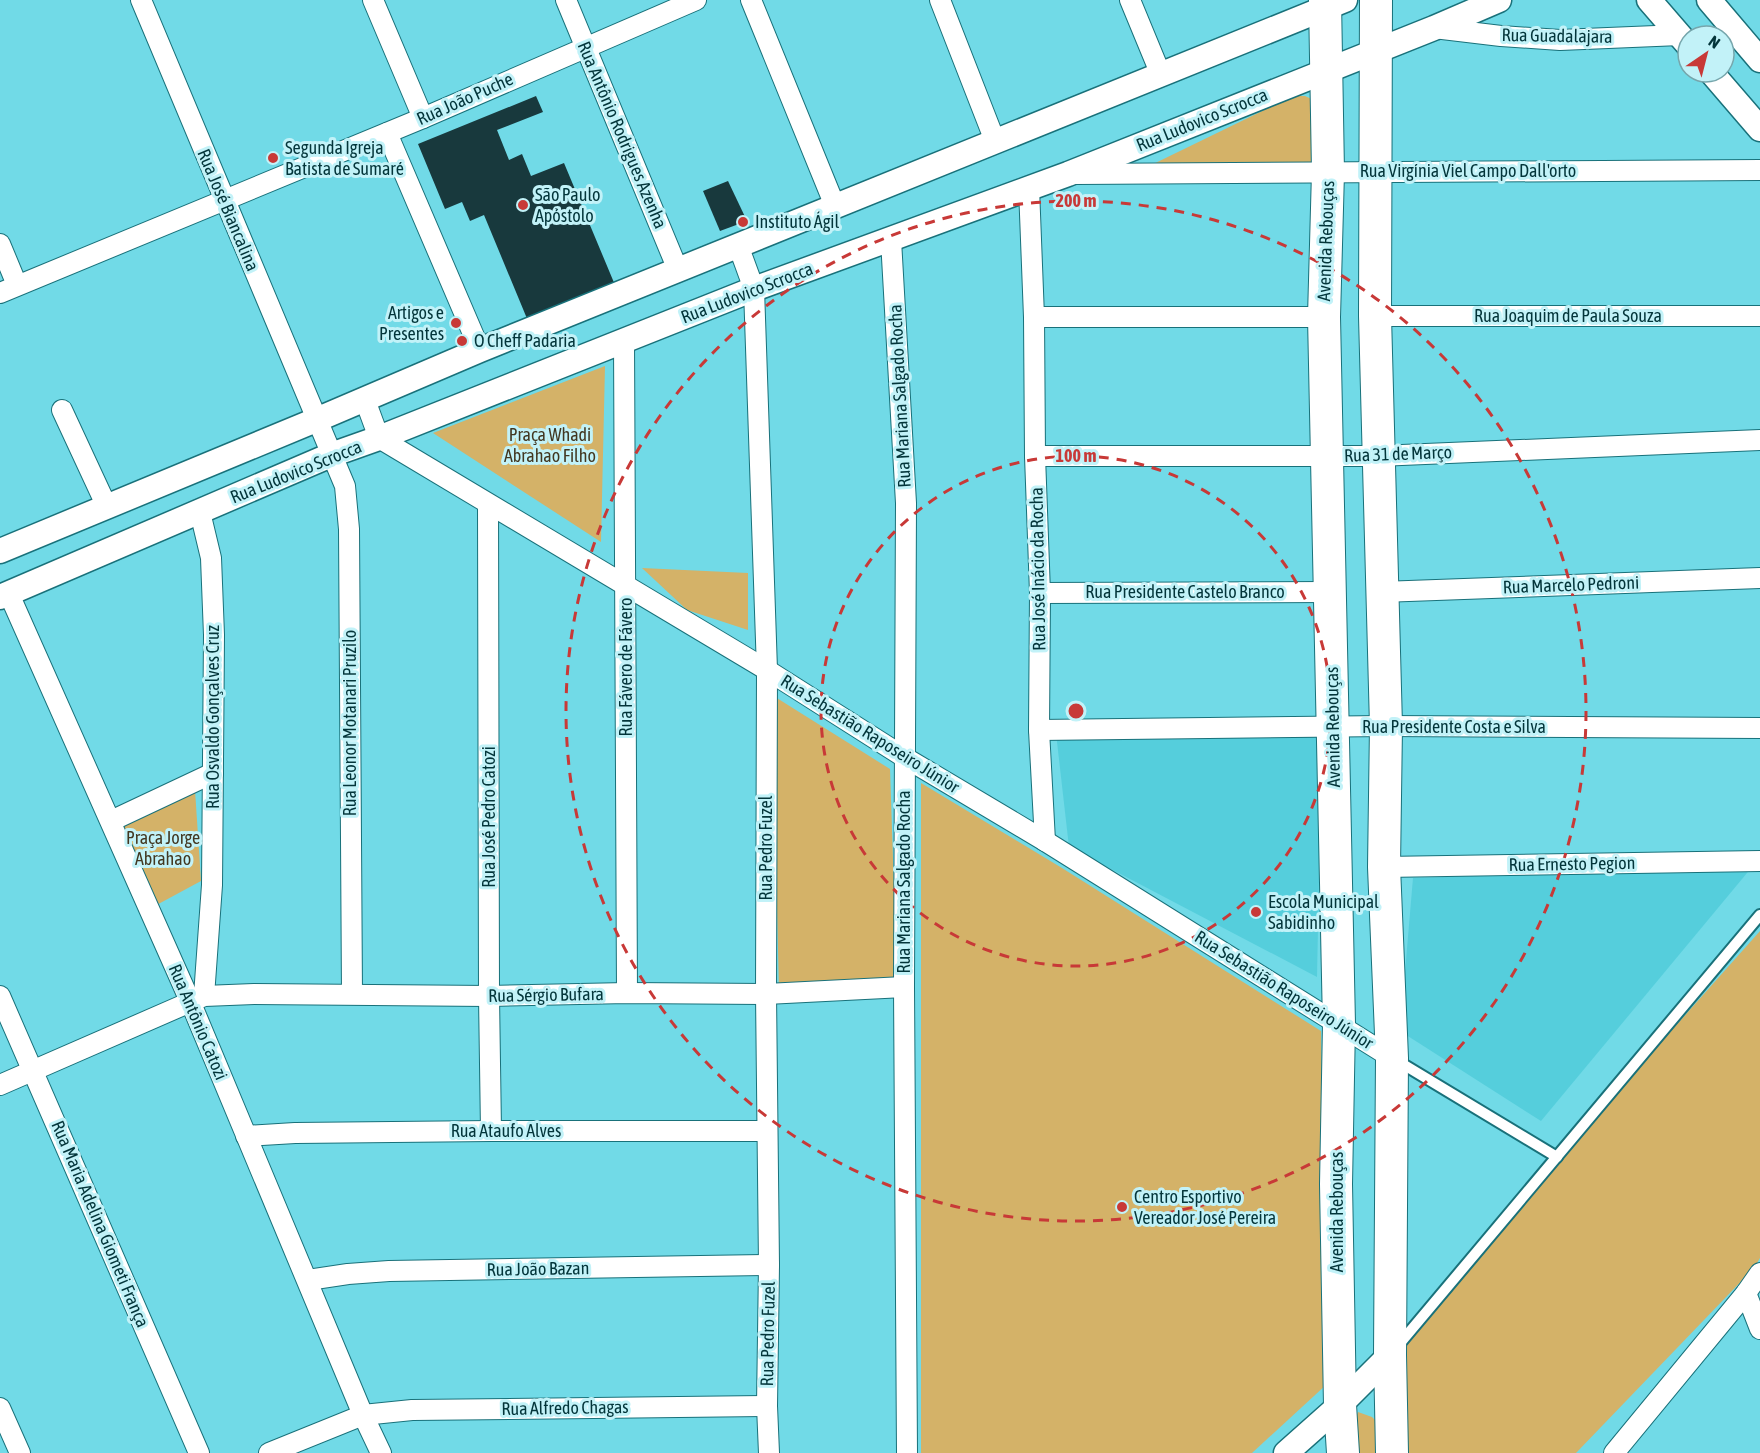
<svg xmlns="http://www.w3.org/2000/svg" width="1760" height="1453" font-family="'Asap Condensed',sans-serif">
<rect width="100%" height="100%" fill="#71dae7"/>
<!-- built -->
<g fill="#55cedc">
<path d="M1322,731L1317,977L1069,847L1056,733Z"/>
<path d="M1752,867L1541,1121L1400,1031L1413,878Z"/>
</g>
<!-- green -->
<g fill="#d4b268">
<path d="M1293,96H1305L1316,101L1315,166L1143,169Z"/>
<path d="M605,366L601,542L433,433Z"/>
<path d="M642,568L748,573V630L687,610Z"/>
<path d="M772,695L890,769L897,980L779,991Z"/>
<path d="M921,783L1062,868L1321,1031L1327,1384L1252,1453H921Z"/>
<path d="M195,790L201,881L151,908L116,830Z"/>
<path d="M1760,931V1258L1754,1268L1576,1453H1396L1395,1341Z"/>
<path d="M1358,1412L1372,1417L1380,1425V1453H1353L1352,1425Z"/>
</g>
<!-- building -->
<g fill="#18393d">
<path d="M536,96L543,112L497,130L509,160L522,154L531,176L564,163L615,285L528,321L484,215L470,221L462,202L445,209L418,144Z"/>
<path d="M728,181L747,221L720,231L703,191Z"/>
</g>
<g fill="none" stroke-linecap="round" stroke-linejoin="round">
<defs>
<g id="service">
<path d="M1396,1060L1557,1157"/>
<path d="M1396,1348L1760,915"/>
</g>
<g id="minor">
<path d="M141,0L345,486L349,529L352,994"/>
<path d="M373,0L423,118"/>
<path d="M566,0L678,270"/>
<path d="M751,0L835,206"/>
<path d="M940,0L995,141"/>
<path d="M1130,0L1161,75"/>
<path d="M1434,28L1501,36L1560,40L1680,35"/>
<path d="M387,133L480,350"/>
<path d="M1076,174L1760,170"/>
<path d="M1029,188L1034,317L1035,456L1040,593L1039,730L1045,841"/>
<path d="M891,240L906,503L904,987L907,1453"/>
<path d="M0,244L17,285"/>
<path d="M738,245L754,289L767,670L766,994L769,1265L767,1406L769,1453"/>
<path d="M0,293L423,118L696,0"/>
<path d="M1375,316H1760"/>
<path d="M1034,317H1324"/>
<path d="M624,340L627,993"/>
<path d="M365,400L379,438L767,670L904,757L1045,841L1392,1058"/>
<path d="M62,410L107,507"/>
<path d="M1035,456H1378L1760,440"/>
<path d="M488,504L489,996L491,1131"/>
<path d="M200,512L211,558L214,635L212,885L204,996"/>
<path d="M1381,592L1760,578"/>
<path d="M1040,593L1329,592"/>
<path d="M9,594L190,1001L363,1415L381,1453"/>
<path d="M1039,730L1386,726L1760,728"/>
<path d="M111,821L213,773"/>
<path d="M1384,867L1760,861"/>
<path d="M0,996L199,1453"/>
<path d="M0,1085L204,996L254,994L489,996L627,993L766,994L904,987"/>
<path d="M246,1136L295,1133L491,1131H767"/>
<path d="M308,1280L348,1274L389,1271L769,1265"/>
<path d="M1746,1293L1760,1329"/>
<path d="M0,1408L20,1453"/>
<path d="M269,1453L363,1415L412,1410L767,1406"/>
<path d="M1614,1453L1746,1293L1760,1273"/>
</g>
<g id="tertiary">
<path d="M1649,0L1688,45"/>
<path d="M1709,0L1760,60"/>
<path d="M1711,72L1760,129"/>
<path d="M0,551L316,420L480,350L1345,0"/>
<path d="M0,597L331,455L379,438L754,289L1068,174L1434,28L1499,0"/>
<path d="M1286,1453L1340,1405L1390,1355"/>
</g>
<g id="primary">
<path d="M1325,0L1328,172L1324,317L1339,1024L1336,1184L1340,1405L1343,1453"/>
<path d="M1376,0L1375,316L1386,726L1384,867L1392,1058L1390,1355L1392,1453"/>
</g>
</defs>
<!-- service casing -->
<use href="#service" stroke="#19717a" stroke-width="14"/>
<!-- minor casing -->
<use href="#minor" stroke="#19717a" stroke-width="22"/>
<!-- tertiary casing -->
<use href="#tertiary" stroke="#19717a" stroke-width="27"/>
<!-- primary casing -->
<use href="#primary" stroke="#19717a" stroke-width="34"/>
<!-- service -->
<use href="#service" stroke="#fff" stroke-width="10"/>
<!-- minor -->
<use href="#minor" stroke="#fff" stroke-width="20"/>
<!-- tertiary -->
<use href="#tertiary" stroke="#fff" stroke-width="24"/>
<!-- primary -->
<use href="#primary" stroke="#fff" stroke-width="32"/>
</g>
<!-- distance rings -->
<g fill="none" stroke="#c83937" stroke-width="3" stroke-dasharray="10 8">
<circle cx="1076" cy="711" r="255"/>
<circle cx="1076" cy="711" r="510"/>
</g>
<!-- markers -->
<g fill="#c83937" stroke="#c2f2f8" stroke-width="2">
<circle cx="273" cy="158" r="6"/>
<circle cx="523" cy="205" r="6"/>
<circle cx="743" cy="222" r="6"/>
<circle cx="456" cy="323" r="6"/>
<circle cx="462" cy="341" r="6"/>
<circle cx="1256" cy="912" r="6"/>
<circle cx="1122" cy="1207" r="6"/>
</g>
<g text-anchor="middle" stroke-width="6" stroke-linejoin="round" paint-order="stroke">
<!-- street labels -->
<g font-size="18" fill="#03353a" stroke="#c2f2f8">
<text transform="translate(1557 36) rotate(1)" y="6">Rua Guadalajara</text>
<text transform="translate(465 99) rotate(-24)" y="6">Rua João Puche</text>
<text transform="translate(1202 120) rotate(-22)" y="6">Rua Ludovico Scrocca</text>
<text transform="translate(622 135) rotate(67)" y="6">Rua Antônio Rodrigues Azenha</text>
<text x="1468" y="177">Rua Virgínia Viel Campo Dall'orto</text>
<text transform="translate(228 210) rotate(67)" y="6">Rua José Biancalina</text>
<text transform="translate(1326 241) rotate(-88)" y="6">Avenida Rebouças</text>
<text transform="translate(747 293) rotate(-21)" y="6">Rua Ludovico Scrocca</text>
<text x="1568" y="322">Rua Joaquim de Paula Souza</text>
<text transform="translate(900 396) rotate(-93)" y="6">Rua Mariana Salgado Rocha</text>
<text transform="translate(1398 454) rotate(-2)" y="6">Rua 31 de Março</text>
<text transform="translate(296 472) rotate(-22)" y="6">Rua Ludovico Scrocca</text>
<text transform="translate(1038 569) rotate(-91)" y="6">Rua José Inácio da Rocha</text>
<text transform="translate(1571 585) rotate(-2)" y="6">Rua Marcelo Pedroni</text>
<text x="1185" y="598">Rua Presidente Castelo Branco</text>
<text transform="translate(626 667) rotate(-90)" y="6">Rua Fávero de Fávero</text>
<text transform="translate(213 717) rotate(-90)" y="6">Rua Osvaldo Gonçalves Cruz</text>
<text transform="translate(350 723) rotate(-90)" y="6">Rua Leonor Motanari Pruzilo</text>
<text transform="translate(1333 727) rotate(-91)" y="6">Avenida Rebouças</text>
<text x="1454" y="733">Rua Presidente Costa e Silva</text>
<text transform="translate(870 734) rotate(32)" y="6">Rua Sebastião Raposeiro Júnior</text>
<text transform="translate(489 817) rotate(-90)" y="6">Rua José Pedro Catozi</text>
<text transform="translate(766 848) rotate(-90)" y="6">Rua Pedro Fuzel</text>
<text transform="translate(1572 864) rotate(-1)" y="6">Rua Ernesto Pegion</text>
<text transform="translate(904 882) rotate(-90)" y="6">Rua Mariana Salgado Rocha</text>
<text transform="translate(1284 990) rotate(32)" y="6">Rua Sebastião Raposeiro Júnior</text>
<text transform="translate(546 995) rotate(-1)" y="6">Rua Sérgio Bufara</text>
<text transform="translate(198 1022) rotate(67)" y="6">Rua Antônio Catozi</text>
<text x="506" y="1137">Rua Ataufo Alves</text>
<text transform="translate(1337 1212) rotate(-90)" y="6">Avenida Rebouças</text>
<text transform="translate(100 1224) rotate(67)" y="6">Rua Maria Adelina Giometi França</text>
<text transform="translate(538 1269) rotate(-1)" y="6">Rua João Bazan</text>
<text transform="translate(768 1334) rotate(-89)" y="6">Rua Pedro Fuzel</text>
<text transform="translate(565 1408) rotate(-1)" y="6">Rua Alfredo Chagas</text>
</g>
<!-- poi labels -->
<g font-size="18" fill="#03353a" stroke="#c2f2f8" text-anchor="start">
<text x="285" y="154">Segunda Igreja<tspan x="285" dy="21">Batista de Sumaré</tspan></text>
<text x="535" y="201">São Paulo<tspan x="535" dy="21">Apóstolo</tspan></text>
<text x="755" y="228">Instituto Ágil</text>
<text x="444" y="319" text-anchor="end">Artigos e<tspan x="444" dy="21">Presentes</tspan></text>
<text x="474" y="347">O Cheff Padaria</text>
<text x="1268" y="908">Escola Municipal<tspan x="1268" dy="21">Sabidinho</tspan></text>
<text x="1134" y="1203">Centro Esportivo<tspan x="1134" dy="21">Vereador José Pereira</tspan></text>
</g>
<!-- park labels -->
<g font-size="18" fill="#423721" stroke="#c2f2f8">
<text x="550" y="441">Praça Whadi<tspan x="550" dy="21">Abrahao Filho</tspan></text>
<text x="163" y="844">Praça Jorge<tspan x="163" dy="21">Abrahao</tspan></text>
</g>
</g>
<circle cx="1076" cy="711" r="9" fill="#c83937" stroke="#c2f2f8" stroke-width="3"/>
<g font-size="18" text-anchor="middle" font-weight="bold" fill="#c83937" stroke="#c2f2f8" stroke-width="6" stroke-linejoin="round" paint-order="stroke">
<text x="1076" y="207">200 m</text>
<text x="1076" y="462">100 m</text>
</g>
<!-- north arrow -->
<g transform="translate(1706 54) rotate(35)"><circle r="28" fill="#c2f2f8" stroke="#76a6ac" stroke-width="1.5"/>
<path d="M0-4.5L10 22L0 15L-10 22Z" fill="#c83937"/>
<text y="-9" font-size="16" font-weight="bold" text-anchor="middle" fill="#03353a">N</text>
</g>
</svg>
